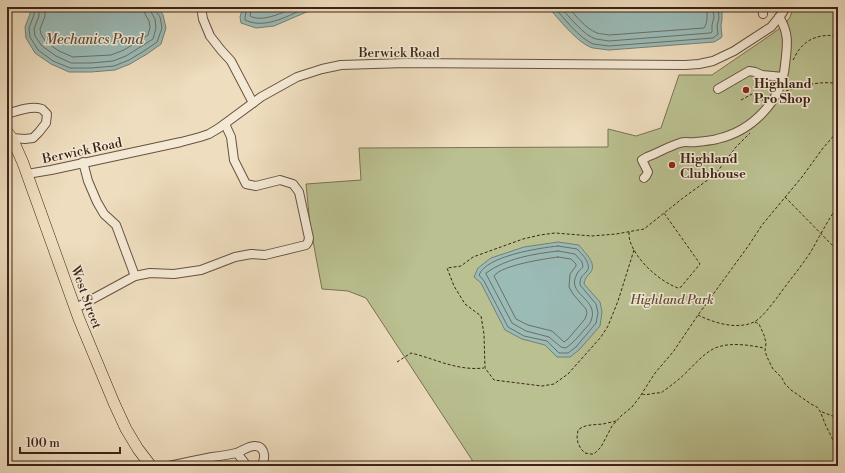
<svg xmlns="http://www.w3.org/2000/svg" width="845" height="473" font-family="'Libre Bodoni',serif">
<rect width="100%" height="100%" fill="#eeddbe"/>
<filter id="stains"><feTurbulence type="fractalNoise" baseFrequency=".005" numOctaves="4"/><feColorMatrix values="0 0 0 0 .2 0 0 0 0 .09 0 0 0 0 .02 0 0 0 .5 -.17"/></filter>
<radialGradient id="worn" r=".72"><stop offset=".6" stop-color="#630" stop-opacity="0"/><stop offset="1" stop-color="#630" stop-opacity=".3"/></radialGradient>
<!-- green -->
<path fill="#bac090" stroke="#7b7253" d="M794,7H838V466H476L366,298L348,291L322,289L310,225L306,184L361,180L359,148L608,147V129L636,136L661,128L679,75H712L772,34L785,24L790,17Z"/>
<!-- water -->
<g fill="#9bbbb7" stroke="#757f77">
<path d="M30,7H158L163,15L166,28L161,44L147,54L130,64L115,70L91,72H69L51,64L35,53L26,38L25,27L30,14Z"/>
<path d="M243,7H318L274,26L256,28L241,23L240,17Z"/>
<path d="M548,7H722V19L721,26L722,36L721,38L714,42L609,50C604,49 598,49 593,48C578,44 558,18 548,7Z"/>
<path d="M558,242L579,245C585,253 598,264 590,273C586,278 585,278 584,284L600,302L602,312L600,326L579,350L570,357H557L545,345L522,339L505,330L481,283L474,277L478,268L491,258L524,247Z"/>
</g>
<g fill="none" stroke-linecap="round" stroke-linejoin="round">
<!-- shore -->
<g stroke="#6c7066" stroke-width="1">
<path d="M34,7V15L29,28L30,37L38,50L53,61L70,68H91L114,66L129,60L144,51L157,42L162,28L160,17L155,10V7"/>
<path d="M39,7V16L34,29L35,36L42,46L56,56L71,63H91L113,61L126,56L153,39L156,28L155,19L151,12L150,7"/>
<path d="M45,7V16L40,29L41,34L46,42L59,51L73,57L111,55L124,50L148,35L150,27L149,21L145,14L144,7"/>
<path d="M247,7L245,17V20C266,30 289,15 308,7"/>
<path d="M252,7L250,16C263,23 283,12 296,7"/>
<path d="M554,7C564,18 579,38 593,44C598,45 604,45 609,46L713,38L718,34L717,26L719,18L718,7"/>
<path d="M560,7C569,16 584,36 596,39C600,40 605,40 609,41L710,33L712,32V25L714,17L713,7"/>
<path d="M568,7C576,16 585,28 597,33C600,34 605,34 609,35L704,28C708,22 707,14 707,7"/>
<path d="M558,246L577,249C582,254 592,264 587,271C582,277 580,276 580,285L596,304L598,313L596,323L576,347L568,353H559L547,341L524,336L508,327L484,281L479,275C486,256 539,248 558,246Z"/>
<path d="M558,251L575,254L582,262L583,267C581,269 578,271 577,274C565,295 600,298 591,321C590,324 586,328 584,330C578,337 573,343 566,348L561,347L549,337L526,331L512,323L486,274V273C507,258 533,254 558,251Z"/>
<path d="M558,257L571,259L576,264V266L570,274L569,287L573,294L586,309L587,313L585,319L568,339L564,342L552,331L528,325L516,319L494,276C502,265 544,259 558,257Z"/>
</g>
<defs>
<g id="minor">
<path d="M201,7L203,19L210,36L221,50L231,61L253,103"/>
<path d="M762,7L763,14"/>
<path d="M718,89L749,71L755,72L762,75L783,77"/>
<path d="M7,114C16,111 33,105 42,109C43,110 46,113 47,114L46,123L39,132L33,138L25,139L12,138"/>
<path d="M83,162L88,181L97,202L104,214L116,225L135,276"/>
<path d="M27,174L51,170L181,142L200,137L209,134L219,128L261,97L297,77L322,69L341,65L406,63L685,65L699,64L713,61L734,51L771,27L781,15L786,7"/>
<path d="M644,178L646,176L648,172L642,160L647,157C658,153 669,146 680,143C685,141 691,143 696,142C702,141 711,141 717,139C752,131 782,101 785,65C787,46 790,34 779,17"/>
<path d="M76,308L135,276L150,273L174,274L201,270L235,257L251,254L265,255L306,245L308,242L309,238L299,192L293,184L280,180L256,186L246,184L234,160L231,137L225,124"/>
<path d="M237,453L247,466"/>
<path d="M169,466C183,463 197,460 212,457C220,456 228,455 236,453C243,451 249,445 256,446C266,447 266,461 260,466"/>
</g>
<path id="major" d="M7,132L12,138L23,163L79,319L114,403L126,429L138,449L151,466"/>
</defs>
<!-- minor casing -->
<use href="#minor" stroke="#685240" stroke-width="10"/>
<!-- major casing -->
<use href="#major" stroke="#3c2416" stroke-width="12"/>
<!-- path -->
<g stroke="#3c2416" stroke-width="1" stroke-dasharray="3 2" stroke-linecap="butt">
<path d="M837,35L838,32"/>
<path d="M793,60C795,57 796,54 798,51C808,37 822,34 838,36"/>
<path d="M786,91C800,86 823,80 838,84"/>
<path d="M741,100L754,93L764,101"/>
<path d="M785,197L838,251"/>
<path d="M629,232C629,235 629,238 630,241C636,260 659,281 678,288L681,287L700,264L698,261L664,213"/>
<path d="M634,250L618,301L608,326L601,337L568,374L554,384L542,386L494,380L485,368L484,334L481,316L465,304L454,286L447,268L461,266L473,257L523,239L540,235L555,233L592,236L616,234L644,229L683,198L709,179L717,172L736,147L750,133"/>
<path d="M698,315C714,323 737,330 754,322C762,318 773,303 779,295C789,281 800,268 810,253C819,238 827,221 838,206"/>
<path d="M755,322L759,324L764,335L766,343L765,351L767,357L773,369L782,378L785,384L791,390L811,404L817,407L820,411L826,426L833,440L838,451"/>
<path d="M397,362L411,353C436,359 457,371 484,368"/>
<path d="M642,394C648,396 654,392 661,393C666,389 672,385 678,380C689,371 702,354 715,348C730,342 749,345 764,348"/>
<path d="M822,412L838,418"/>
<path d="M616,421C612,422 607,423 603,424C594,425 585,424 578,430L577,438L578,443L581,449L585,453L591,454H594L601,447L612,426L621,416L632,407L639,398L655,373L673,352L698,315L749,245L762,225L802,177L823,148L838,131"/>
</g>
<!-- minor -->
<use href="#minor" stroke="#f4e9d5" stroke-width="8"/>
<!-- major -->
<use href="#major" stroke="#eeddbe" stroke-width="11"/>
</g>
<!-- markers -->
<g fill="#8f2418" stroke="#f4e9d5" stroke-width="1.5">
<circle cx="746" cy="90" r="4"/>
<circle cx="672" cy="165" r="4"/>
</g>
<g text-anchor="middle" stroke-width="3" stroke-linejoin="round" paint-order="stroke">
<!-- street labels -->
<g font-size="13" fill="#3c2416" stroke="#f4e9d5">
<text x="399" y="57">Berwick Road</text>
<text transform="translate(82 150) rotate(-12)" y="5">Berwick Road</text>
<text transform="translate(87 297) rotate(70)" y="5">West Street</text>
</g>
<!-- poi labels -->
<g font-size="13" font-weight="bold" fill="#3c2416" stroke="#f4e9d5" text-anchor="start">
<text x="754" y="88">Highland<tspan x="754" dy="15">Pro Shop</tspan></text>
<text x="680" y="163">Highland<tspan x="680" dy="15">Clubhouse</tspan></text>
</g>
<!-- park labels -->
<g font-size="13" font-style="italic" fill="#5c4b34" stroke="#f4e9d5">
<text x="672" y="304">Highland Park</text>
</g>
<!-- water labels -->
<g font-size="14" font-style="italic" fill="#585146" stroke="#f4e9d5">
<text x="94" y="44">Mechanics Pond</text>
</g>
</g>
<!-- margin -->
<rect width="845" height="473" fill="none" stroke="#eeddbe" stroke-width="24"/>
<rect x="8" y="8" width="829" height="457" fill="none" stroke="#3c2416" stroke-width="2"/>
<rect x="12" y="12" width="821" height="449" fill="none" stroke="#3c2416"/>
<!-- scale -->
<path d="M20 447v6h100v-6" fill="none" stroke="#3c2416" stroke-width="2"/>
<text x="26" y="447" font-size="12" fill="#3c2416" stroke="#f4e9d5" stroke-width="3" paint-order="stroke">100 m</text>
<rect width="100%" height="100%" filter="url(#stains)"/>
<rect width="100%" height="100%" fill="url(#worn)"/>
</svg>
